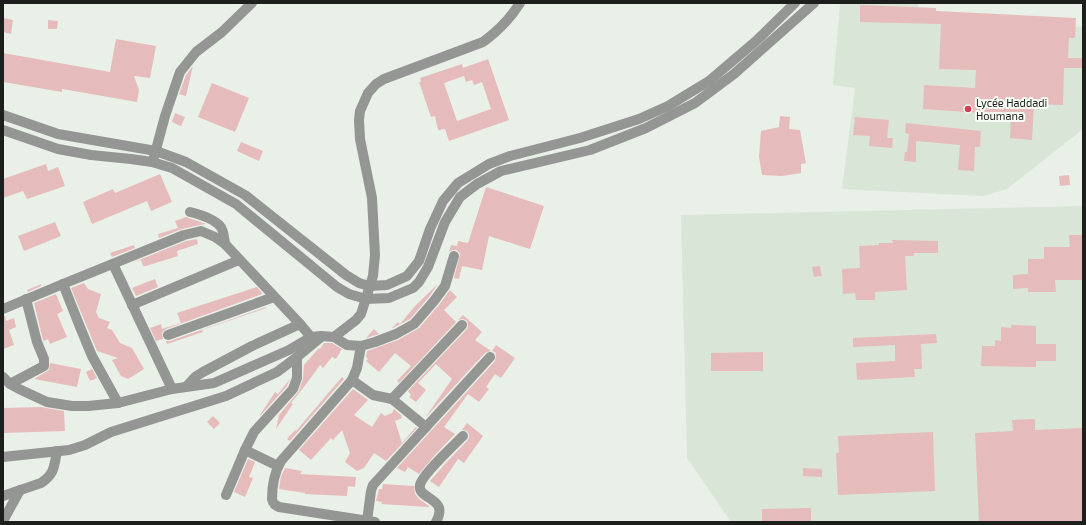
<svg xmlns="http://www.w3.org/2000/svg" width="1086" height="525" font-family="'Exo 2',sans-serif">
<rect width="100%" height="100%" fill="#e9f0e8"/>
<!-- built -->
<g fill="#d9e5d7">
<path d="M840,3H918V10L1083,27V129L1007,189L984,196L842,189L855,88L833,85Z"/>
<path d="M1083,206V522H731L687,458L681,215Z"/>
</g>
<!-- building -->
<g fill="#e6bbbb" fill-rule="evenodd">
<path d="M860,5L936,8V11L1076,18L1075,38H1069L1068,58H1083V68H1064L1063,105L1034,104L1032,140L1010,138L1011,115L923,109L924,85L975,88L976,70L939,69L941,24L860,22Z"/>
<path d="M3,18L13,20L11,34L3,32Z"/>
<path d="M48,20L58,21L57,29H48Z"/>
<path d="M116,39L156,46L150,78L134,76L139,90L137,102L62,89V92L3,82V53L110,72Z"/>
<path d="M488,59L509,120L449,141L445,129L438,130L435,116L431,117L419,82H421L420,78L462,64L463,68ZM464,76L466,82L472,80L474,85L482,82L491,109L457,121L444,83Z"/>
<path d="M193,66L186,96L179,94L186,75Z"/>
<path d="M212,83L249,98L235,132L198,117Z"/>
<path d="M175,113L185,117L181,126L172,122Z"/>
<path d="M780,116L790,117L789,129L800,130L806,163L801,164V173L782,176L762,175L759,157L761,131L779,127Z"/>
<path d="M855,117L889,120L887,138H893L892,148L869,146L870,136L853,135Z"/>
<path d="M906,123L981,131L980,147H975L974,171L958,170L960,145L916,141V162L904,161L905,152H907L909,134L905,133Z"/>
<path d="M241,142L263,151L259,161L237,151Z"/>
<path d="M46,164L48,171L58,167L65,186L27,199L23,191L3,198V179Z"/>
<path d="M160,174L172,202L151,211L147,201L92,224L83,202L113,189L115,193Z"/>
<path d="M1069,175L1070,185L1060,186L1059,176Z"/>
<path d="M486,187L544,206L530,249L489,236L482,270L462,266L459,279L454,278L460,255L459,252L456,250H453L449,252L451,245L457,246L458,241L468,243Z"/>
<path d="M186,217L206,224L200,225L182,229L159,238L158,234L178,228L175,221Z"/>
<path d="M55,222L61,236L24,251L18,236Z"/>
<path d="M1069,235H1083V280H1055L1056,292H1028V288L1013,289V275L1028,274V259H1044V247H1070Z"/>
<path d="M197,239L198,244L177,251L178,256L146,266H143L141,260L134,262L186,241Z"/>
<path d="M892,240L938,241V253H914V256H905L907,290L875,292V300H856L855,293L843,294L842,269L860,268L859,246L879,245V243H893Z"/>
<path d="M134,245L135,248L112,257L110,253Z"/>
<path d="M820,266L822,276L814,277L812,267Z"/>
<path d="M155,279L158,287L136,296L132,288Z"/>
<path d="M84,283L88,289L101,294L96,312L99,318L110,322L107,328L112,330L120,343L132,348L144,369L128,379L121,376L112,360L118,358L97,351L71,288Z"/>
<path d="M41,284V286L28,292L27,290Z"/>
<path d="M438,284L429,297L410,319L393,328H392L398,322L400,324L416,305Z"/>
<path d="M257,287L261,292L262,294L166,329L162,333L163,339L156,341L150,328L161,324L162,329L181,323L177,313Z"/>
<path d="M450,290L457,297L444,310L456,322L399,383L397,381L411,366L395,353L379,372L366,361L368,359L366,357L367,351L398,340L419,328L439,305Z"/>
<path d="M56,294L63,311L57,314L67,337L50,344L48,339L44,341L43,340L34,303Z"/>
<path d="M266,307V308L202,330L203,332L167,344L166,341H170Z"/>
<path d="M463,315L482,332L475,340L491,351L485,353L425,418L452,379L436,364L418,383L426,390L416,402L409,397L411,395L408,391L467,329L468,326L467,321L463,319L458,320Z"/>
<path d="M3,316H5L6,321L14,318L16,327L9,330L14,345L3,349Z"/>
<path d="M1011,325L1036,326V344H1056V361H1036V367L981,366L982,346H995V340L1001,341V327L1011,328Z"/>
<path d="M374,329L379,334L366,338Z"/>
<path d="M936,334L937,343L921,344L922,369H914L915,377L857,380L856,363L895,361V345L853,347V338Z"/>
<path d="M324,343H332L342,349L336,359L332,357L323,368L320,365L307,383L291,403L293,404L276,429L279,415L299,391L303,378L304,365L319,348L320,349Z"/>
<path d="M496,345L515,358L501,378L495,374L486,387L489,389L479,402L468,394L444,427L455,434L434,456L419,474L408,467L405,472L397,468L495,361L496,355L495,352L492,351Z"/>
<path d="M763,352V371H711V353Z"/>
<path d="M50,363L81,369L77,387L34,379L49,370Z"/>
<path d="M92,369L97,378L90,381L86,372Z"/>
<path d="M342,377L344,379L290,441L287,439L295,430L296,431Z"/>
<path d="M290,379L287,386L260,416V415L275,392L278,394Z"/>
<path d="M353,389L368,400L354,415L372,427L381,413L385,416L392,413L394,409L401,415L402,418L395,421L402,443L416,427L417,428L386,461L374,453L364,468L357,471L345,462L350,453L342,430L333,440L331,438L311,460L299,450Z"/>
<path d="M41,407L46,408L64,411L65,431L3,433V408Z"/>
<path d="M213,416L220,423L214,429L207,422Z"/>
<path d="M1035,419V430L1083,428V522H979L975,433L1013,431L1012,420Z"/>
<path d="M467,423L483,436L464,463L458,459L439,487L430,481L444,465L468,440L469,437V434L467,431L462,430Z"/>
<path d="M933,432L935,491L838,495L836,453H839L838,436Z"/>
<path d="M248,459L255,462L249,477L253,478L245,497L234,492Z"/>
<path d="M285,468L302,471L300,474L356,477L355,487L348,486L347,496L305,494V493L279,489L281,477Z"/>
<path d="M803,468L822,469V477L803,476Z"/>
<path d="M383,484L414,486L415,494L419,499L429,506V507L381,504L382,502L376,501L379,489H382Z"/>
<path d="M811,508V522H762V509Z"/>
</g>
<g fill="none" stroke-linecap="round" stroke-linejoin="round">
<!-- minor -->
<g stroke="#939692" stroke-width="10">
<path d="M3,115L58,134L156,151L186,162L245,195L346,275L359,283L369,286L387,285L407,276L419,261L430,229L443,201L458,183L489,164L510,156L580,138L639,119L668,106L709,81L756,41L795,3"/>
<path d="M3,130L58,149L91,155L131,159L152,162L172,168L236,204L320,273L337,287L349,294L366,299L389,298L413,288L419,282L428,267L445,222L460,197L477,184L501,171L590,150L646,128L695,103L734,74L814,3"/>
<path d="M154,157L165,116L180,72L196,52L222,32L252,3"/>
<path d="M190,212C198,214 214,219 220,226C224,230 224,239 225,244"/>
<path d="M113,264L172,389"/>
<path d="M63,284L80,327L92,356L118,403"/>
<path d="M132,305L239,260"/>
<path d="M3,309L63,284L184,235L201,231L215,237L225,244L300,324L311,337"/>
<path d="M168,335L274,297"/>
<path d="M334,337L347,345L361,346L375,342L396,334L414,324L434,301L445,286L454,256"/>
<path d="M361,346L357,368L352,380L281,461C274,473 272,486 272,499C273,504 275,505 279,507L375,522"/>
<path d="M3,377L10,384L19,389L47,402L72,406H88L118,403L172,389L214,383L289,350L311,337L321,336L334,337L356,320L361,314L373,276L375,255L372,198L360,139L359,120L360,111L368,93L376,84L384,79L483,42C498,31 510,19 520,3"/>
<path d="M352,380L373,395L392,399L426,427"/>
<path d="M10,384L42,367L44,366V359L37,342L26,299"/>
<path d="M186,387L195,377L203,372L252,346L300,324"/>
<path d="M392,399L462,325"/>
<path d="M245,450L278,466"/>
<path d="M3,457L69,450L85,445L111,432L226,396L277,372L297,357L320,338"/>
<path d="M226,495L245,450L254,432L293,389L297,378V357"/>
<path d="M3,496L41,483C55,474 54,466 57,451"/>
<path d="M3,521L20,490"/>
<path d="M367,521L371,491L373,485L490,357"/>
<path d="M436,522C450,497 417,500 420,485C422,475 454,445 463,436"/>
</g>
</g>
<!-- markers -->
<circle fill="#d14054" stroke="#f7fef6" stroke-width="1.5" cx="968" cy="109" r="4"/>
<g text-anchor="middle" stroke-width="4" stroke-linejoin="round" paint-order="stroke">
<!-- poi labels -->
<g font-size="11" fill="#1d1f1d" stroke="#f7fef6" text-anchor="start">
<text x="976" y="107">Lycée Haddadi<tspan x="976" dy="13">Houmana</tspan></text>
</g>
</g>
<!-- border -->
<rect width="1086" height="525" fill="none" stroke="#1d1f1d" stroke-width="8"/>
</svg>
